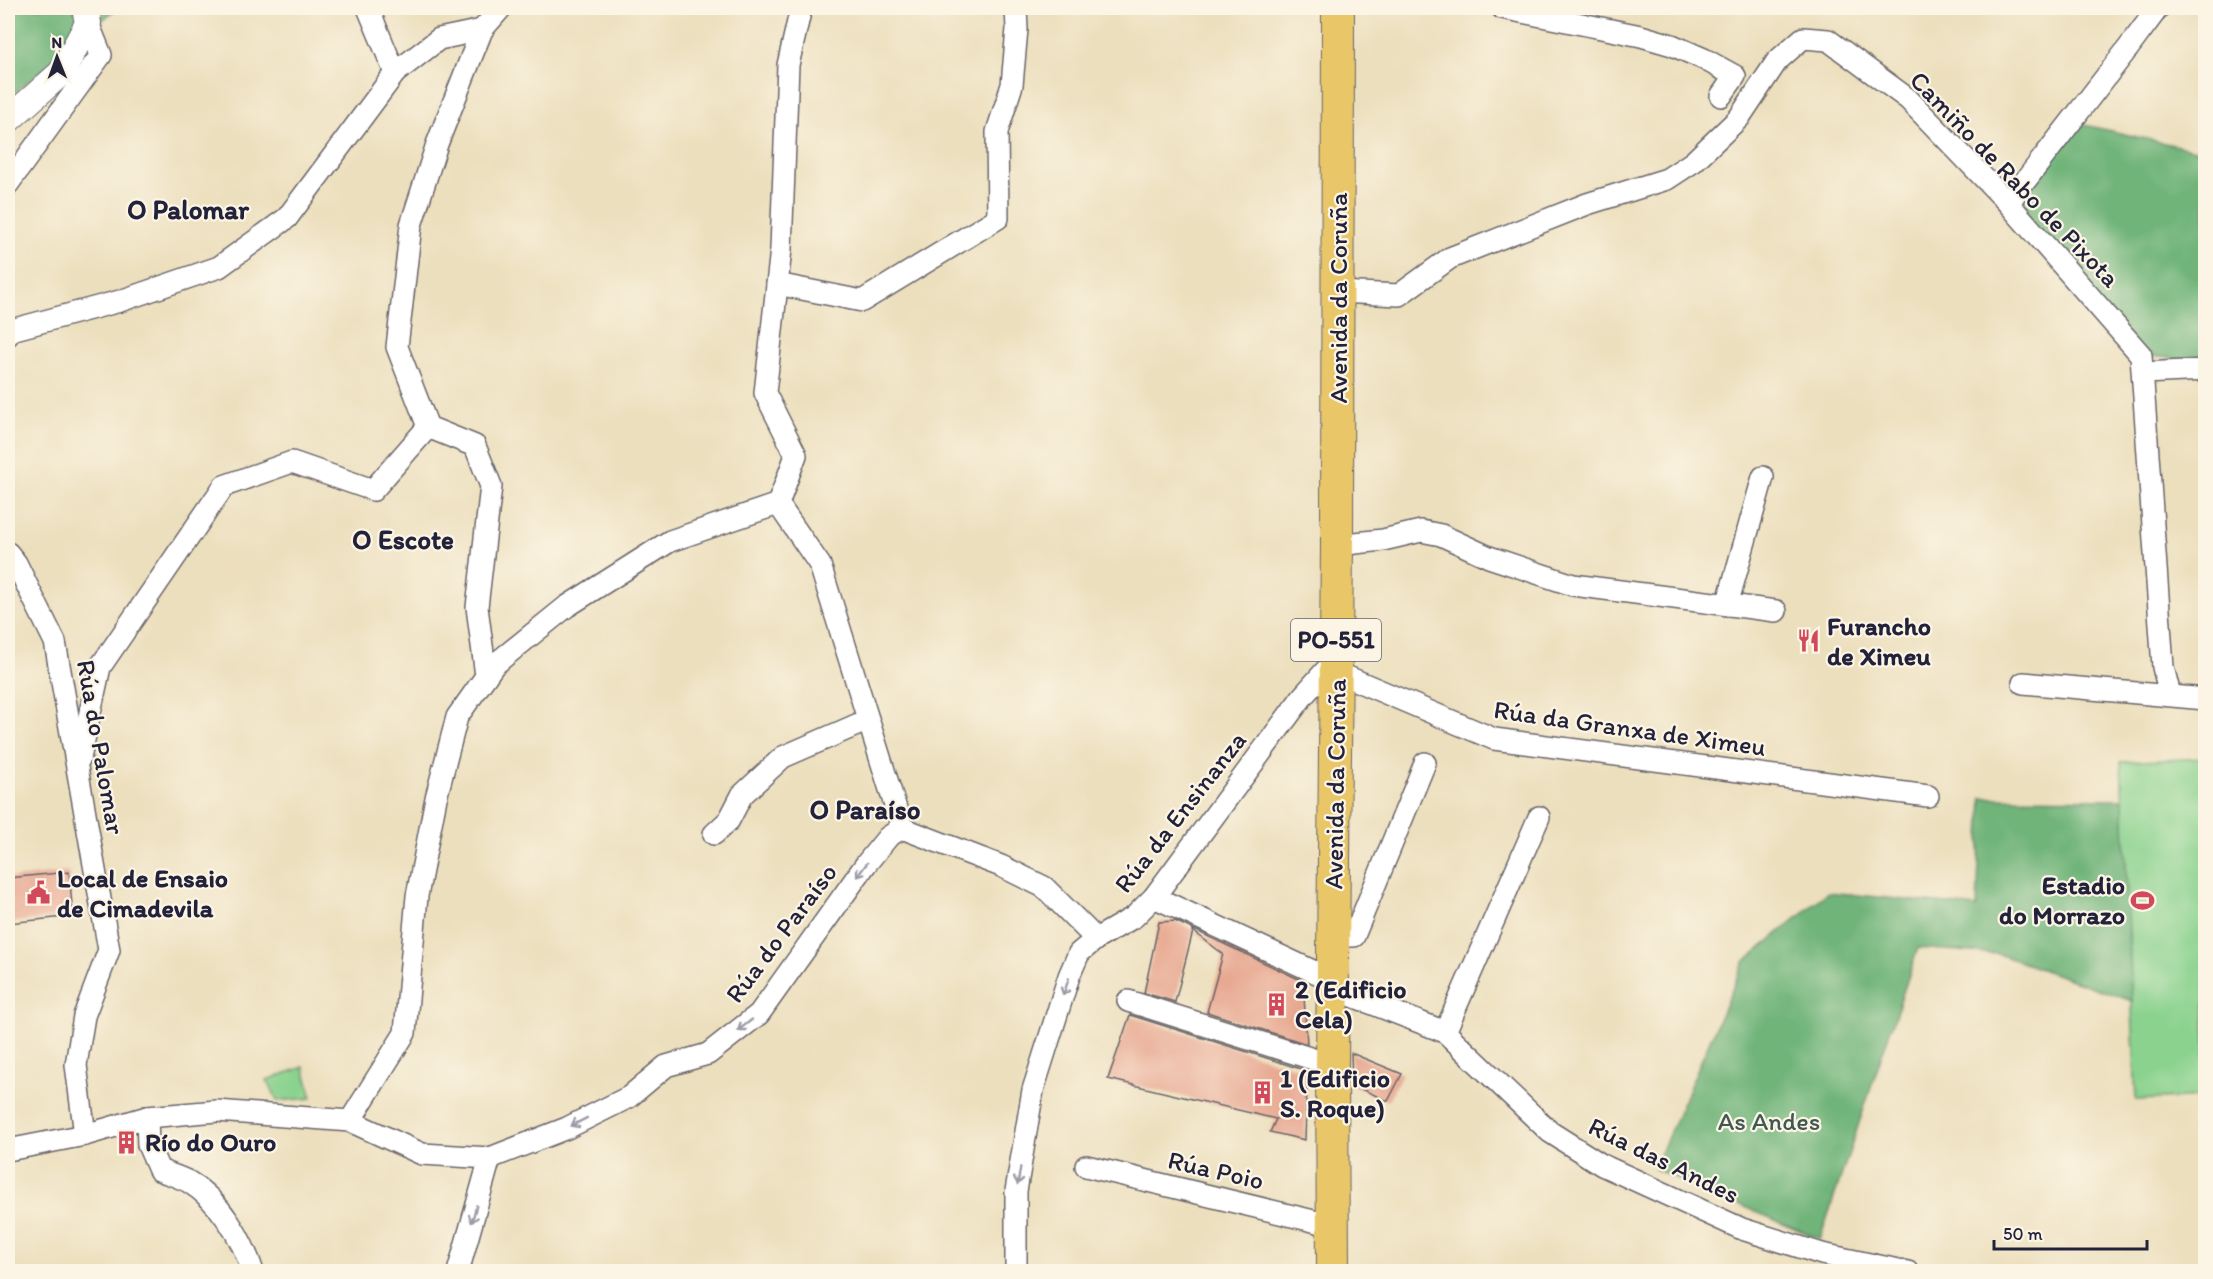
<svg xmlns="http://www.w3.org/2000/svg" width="2213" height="1279" font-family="Itim,sans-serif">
<rect width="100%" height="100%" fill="#fcf5e5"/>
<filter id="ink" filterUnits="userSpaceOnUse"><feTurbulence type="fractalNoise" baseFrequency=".0167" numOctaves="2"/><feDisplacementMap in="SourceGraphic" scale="12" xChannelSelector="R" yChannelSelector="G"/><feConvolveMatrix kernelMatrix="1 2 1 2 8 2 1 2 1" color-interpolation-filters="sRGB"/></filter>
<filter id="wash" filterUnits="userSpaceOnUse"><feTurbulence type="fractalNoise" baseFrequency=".008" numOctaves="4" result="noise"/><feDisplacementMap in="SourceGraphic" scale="24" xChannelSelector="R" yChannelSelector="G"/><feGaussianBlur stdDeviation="1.35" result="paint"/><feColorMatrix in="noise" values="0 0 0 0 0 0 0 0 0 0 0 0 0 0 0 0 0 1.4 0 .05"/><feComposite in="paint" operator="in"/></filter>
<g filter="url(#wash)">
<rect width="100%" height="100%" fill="#ecdfbd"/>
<!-- green -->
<g fill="#8ad28e" stroke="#567a64" stroke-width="1.5">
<path d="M2205,758V1097L2136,1100L2121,762Z"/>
<path d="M304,1067L312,1098L278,1101L267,1080Z"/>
</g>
<!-- forest -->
<g fill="#6fb479" stroke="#486b5a" stroke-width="1.5">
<path d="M8,8H117L8,98Z"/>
<path d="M2071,122L2205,152V362L2141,355L2008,203Z"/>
<path d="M1982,798L2123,799L2132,1001L1998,954L1918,948L1820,1239L1654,1169L1744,962L1828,892L1977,907Z"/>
</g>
<g id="blocks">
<!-- building -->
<g fill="#e7a68e">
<path d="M69,872L73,916L9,923L8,878Z"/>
<path d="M1175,921L1303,981L1307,1044L1207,1012L1223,954L1193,931L1175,1002L1144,993L1159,922Z"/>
<path d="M1130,1015L1301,1069L1307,1080L1305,1140L1270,1132L1276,1119L1108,1079Z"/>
<path d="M1351,1053L1402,1074L1388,1101L1352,1085Z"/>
</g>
</g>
</g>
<g filter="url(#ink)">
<use href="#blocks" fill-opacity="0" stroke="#696468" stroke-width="1.5"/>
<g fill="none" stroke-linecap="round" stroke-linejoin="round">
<defs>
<g id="minor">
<path d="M368,8L395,73"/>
<path d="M801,8L788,65L781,249L765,393L796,455L778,504L820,565L902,828"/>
<path d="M1502,8L1641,36L1672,45L1704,59L1735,76L1721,96"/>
<path d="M8,184L101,55L88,23"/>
<path d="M2008,203L2129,47L2158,8"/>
<path d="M777,284L862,301L998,218L997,132L1012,85L1017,29L1016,8"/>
<path d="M1338,292L1399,295L1450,258L1587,204L1667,179L1693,162L1739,118L1777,61L1803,38L1828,40L1908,99L2008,203L2141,355L2163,667L2170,695"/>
<path d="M8,335L11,330L120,301L219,267L287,218L395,73L439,39L482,30"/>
<path d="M2143,373L2206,370"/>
<path d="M1337,545L1383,540L1421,531L1441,535L1489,557L1573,585L1776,611"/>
<path d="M8,553L16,563L55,642L109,950L84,1016L76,1065L85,1135"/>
<path d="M1727,605L1763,477"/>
<path d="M1336,672L1494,739L1928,796"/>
<path d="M486,676L477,607L491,486L475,446L428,427L397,347L411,225L437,144L482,30L501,8"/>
<path d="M2023,683L2206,699"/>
<path d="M80,758L100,667L224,486L292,462L373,490L428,427"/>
<path d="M902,828L1001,866L1044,887L1096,939"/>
<path d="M714,834L729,820L742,795L783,757L868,720"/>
<path d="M1154,897L1332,980"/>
<path d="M1333,936H1354L1425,763"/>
<path d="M1332,988L1445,1032L1550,1132L1602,1165L1742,1229L1822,1254L1908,1272"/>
<path d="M1128,1001L1332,1065"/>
<path d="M1445,1032L1539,817"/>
<path d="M147,1117L148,1145L159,1170C169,1174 180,1177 189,1182C220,1201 242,1238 253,1272"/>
<path d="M350,1121L405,1033L417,896L436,798L457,717L494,665L566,607L670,541L778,504"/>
<path d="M8,1150L85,1135L147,1117L217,1111L350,1121L422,1154L490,1158L567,1128L629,1097L666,1066L708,1054L759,1014L866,864L888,837L902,828"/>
<path d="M1086,1166L1334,1226"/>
<path d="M458,1272L490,1158"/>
<path d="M1016,1272V1191L1033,1090L1069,976L1079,953L1096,939L1134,917L1154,897L1303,696L1336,659"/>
</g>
<path id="tertiary" d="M8,120L62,72L88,23L85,8"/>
<path id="primary" d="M1333,1272L1332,1065L1337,545L1338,8"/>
</defs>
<!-- minor casing -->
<use href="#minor" stroke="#696468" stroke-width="24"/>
<!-- tertiary casing -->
<use href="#tertiary" stroke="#696468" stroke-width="28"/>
<!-- primary casing -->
<use href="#primary" stroke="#696468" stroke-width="34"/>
<!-- minor -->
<use href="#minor" stroke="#fff" stroke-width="21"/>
<!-- tertiary -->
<use href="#tertiary" stroke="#fff" stroke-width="26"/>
<!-- primary -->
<use href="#primary" stroke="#e9c769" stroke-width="32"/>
</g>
<!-- one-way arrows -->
<defs><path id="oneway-shaft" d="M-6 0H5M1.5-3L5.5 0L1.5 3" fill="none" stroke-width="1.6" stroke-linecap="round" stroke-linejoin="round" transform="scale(1.5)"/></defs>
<g stroke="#9c9ca7">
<use href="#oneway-shaft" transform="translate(862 870) rotate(126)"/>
<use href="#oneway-shaft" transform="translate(1066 987) rotate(108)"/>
<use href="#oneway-shaft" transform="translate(745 1025) rotate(142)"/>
<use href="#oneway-shaft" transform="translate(579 1122) rotate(153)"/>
<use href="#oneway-shaft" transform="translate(1019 1176) rotate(99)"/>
<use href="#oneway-shaft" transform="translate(474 1214) rotate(106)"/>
</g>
</g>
<!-- icons -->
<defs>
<symbol id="restaurant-bare" viewBox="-9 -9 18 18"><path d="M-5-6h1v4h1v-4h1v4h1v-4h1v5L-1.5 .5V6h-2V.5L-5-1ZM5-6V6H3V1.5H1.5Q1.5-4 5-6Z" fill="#d1495b" stroke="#fcf5e5" stroke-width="2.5" paint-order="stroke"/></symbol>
<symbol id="civic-bare" viewBox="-9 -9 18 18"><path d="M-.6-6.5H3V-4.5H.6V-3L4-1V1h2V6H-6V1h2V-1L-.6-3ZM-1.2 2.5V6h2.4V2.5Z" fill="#d1495b" stroke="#fcf5e5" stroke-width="2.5" paint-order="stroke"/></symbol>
<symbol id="stadium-bare" viewBox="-9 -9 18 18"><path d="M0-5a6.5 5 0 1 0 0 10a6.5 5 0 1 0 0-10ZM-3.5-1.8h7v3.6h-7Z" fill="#d1495b" stroke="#fcf5e5" stroke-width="2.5" paint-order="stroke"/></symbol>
<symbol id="building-bare" viewBox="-9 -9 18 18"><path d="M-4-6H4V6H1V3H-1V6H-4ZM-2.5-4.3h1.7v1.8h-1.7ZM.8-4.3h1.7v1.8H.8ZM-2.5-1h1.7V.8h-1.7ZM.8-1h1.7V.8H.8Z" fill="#d1495b" stroke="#fcf5e5" stroke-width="2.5" paint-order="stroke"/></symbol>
</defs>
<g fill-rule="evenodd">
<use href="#restaurant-bare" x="1792" y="624" width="33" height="33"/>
<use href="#civic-bare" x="22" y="876" width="33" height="33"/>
<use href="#stadium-bare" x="2126" y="884" width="33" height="33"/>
<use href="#building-bare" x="1260" y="988" width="33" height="33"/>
<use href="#building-bare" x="1246" y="1076" width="33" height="33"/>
<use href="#building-bare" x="110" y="1126" width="33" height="33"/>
</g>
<g text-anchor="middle" stroke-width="4.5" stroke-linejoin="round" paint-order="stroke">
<!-- shield labels -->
<rect fill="#fcf5e5" stroke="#63616e" stroke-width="1.5" x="1291" y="619" width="90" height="42" rx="4.5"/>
<g font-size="24" font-weight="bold" fill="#22223b">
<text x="1336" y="648">PO-551</text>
</g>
<!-- street labels -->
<g font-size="26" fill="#22223b" stroke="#fcf5e5">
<text transform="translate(2015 179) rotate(46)" y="9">Camiño de Rabo de Pixota</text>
<text transform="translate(1338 298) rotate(-90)" y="9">Avenida da Coruña</text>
<text transform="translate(1630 728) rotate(8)" y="9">Rúa da Granxa de Ximeu</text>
<text transform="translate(101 747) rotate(80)" y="9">Rúa do Palomar</text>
<text transform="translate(1335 784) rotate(-89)" y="9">Avenida da Coruña</text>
<text transform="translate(1180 812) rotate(-52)" y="9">Rúa da Ensinanza</text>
<text transform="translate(781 933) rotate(-53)" y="9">Rúa do Paraíso</text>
<text transform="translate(1664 1160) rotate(26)" y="9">Rúa das Andes</text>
<text transform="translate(1216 1170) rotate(13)" y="9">Rúa Poio</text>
</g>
<!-- poi labels -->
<g font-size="26" font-weight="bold" fill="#22223b" stroke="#fcf5e5" text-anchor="start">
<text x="1827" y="635">Furancho<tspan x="1827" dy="30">de Ximeu</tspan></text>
<text x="57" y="887">Local de Ensaio<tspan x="57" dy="30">de Cimadevila</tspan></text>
<text x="2125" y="894" text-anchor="end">Estadio<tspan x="2125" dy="30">do Morrazo</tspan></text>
<text x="1295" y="998">2 (Edificio<tspan x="1295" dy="30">Cela)</tspan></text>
<text x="1280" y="1087">1 (Edificio<tspan x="1280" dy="30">S. Roque)</tspan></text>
<text x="145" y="1151">Río do Ouro</text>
</g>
<!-- park labels -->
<g font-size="26" fill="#415754" stroke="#fcf5e5">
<text x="1769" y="1130">As Andes</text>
</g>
<!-- neighbourhood labels -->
<g font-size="27" font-weight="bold" fill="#22223b" stroke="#fcf5e5">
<text x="188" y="219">O Palomar</text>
<text x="403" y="549">O Escote</text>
<text x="865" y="819">O Paraíso</text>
</g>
</g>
<!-- margin -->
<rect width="2213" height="1279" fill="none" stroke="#fcf5e5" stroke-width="30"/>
<!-- north arrow -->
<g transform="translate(57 57) rotate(359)" stroke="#fcf5e5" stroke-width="4.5" paint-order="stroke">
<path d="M0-4.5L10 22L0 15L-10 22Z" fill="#22223b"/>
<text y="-9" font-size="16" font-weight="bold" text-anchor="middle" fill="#22223b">N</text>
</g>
<!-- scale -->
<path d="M1994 1240v9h153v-9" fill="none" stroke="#22223b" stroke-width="3"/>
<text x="2003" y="1240" font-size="18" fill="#22223b" stroke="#fcf5e5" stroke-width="4.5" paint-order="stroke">50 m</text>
</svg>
